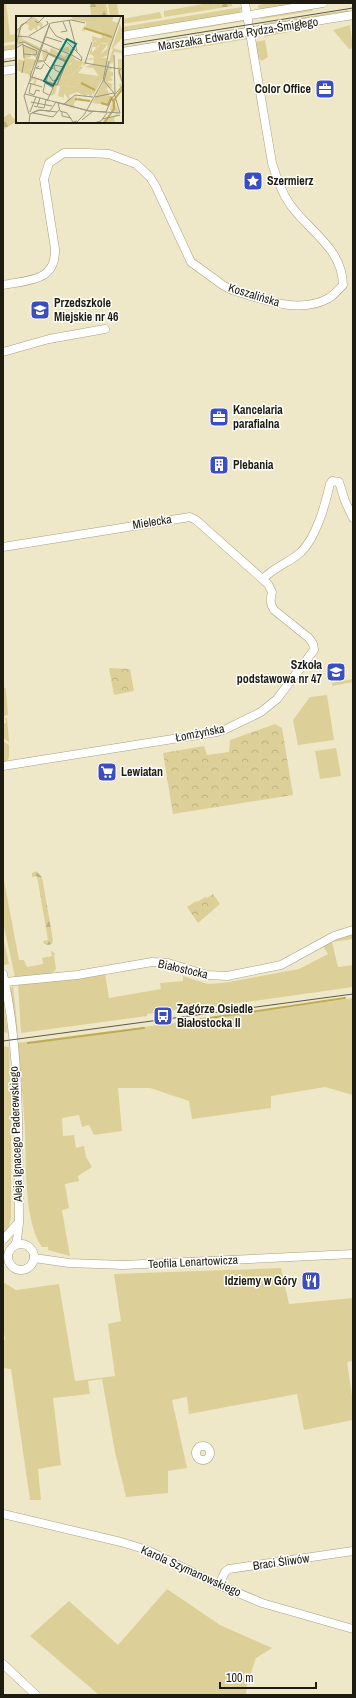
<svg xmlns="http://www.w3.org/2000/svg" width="356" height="1698" font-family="'Archivo Narrow',sans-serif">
<defs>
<pattern id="forest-firs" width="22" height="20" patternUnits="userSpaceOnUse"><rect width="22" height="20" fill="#dcd098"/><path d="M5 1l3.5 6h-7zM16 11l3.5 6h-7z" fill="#bcb282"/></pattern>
<pattern id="park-crowns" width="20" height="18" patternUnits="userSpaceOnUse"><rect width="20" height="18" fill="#dcd098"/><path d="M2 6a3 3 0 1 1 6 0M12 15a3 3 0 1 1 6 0" fill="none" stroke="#bcb282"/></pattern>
</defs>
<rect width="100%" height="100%" fill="#efe8c8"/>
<!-- grass -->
<g fill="#dcd098">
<path d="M3,3H6L10,35L16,34L17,41L3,43Z"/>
<path d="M108,3H117L119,17H110Z"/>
<path d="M209,3H213L214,9L164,17V11Z"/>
<path d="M270,3H302L259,10L258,5Z"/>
<path d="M242,7L240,12L236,14L122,32V27Z"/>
<path d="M312,9L313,11L261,19L260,17Z"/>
<path d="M348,10V12L262,27V24Z"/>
<path d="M160,12L162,18L122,24V19Z"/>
<path d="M238,20L246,21L153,36V34Z"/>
<path d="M350,25L353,48L349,49L333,30Z"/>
<path d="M247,27L243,29L122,49V47Z"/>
<path d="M290,29H304L264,37V33Z"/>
<path d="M237,37H243L248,39L175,51L160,50Z"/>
<path d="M265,40L268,57L262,61L258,58L256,42Z"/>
<path d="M17,44V49L3,51V46Z"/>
<path d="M353,679V682L332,686V683Z"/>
<path d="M3,686L6,689L8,715L3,716Z"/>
<path d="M327,695L334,740L298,745L293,720L310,697Z"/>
<path d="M5,718H7L9,742L3,738V723H6Z"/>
<path d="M3,741L9,745V757L7,761L3,762Z"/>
<path d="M336,748L341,776L320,779L315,751Z"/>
<path d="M3,875L19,960H24L27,967L43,964L42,958L52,956L51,951H52L56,955H54L56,969L52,973L15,977L3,922Z"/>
<path d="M353,933V939L332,942L338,967L353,965V987L182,1011L181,1009L147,1014V1016L21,1033L18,984L105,973L109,998L161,989L160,983L183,981V976L208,984L223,983L299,969L328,954L323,946L334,938Z"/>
<path d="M3,937L9,964L4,965L3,962Z"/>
<path d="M13,985L18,1033L15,1034L9,993Z"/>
<path d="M3,998L8,1033L3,1032Z"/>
<path d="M353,998V1095L325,1087L271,1096V1108L192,1119L189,1101L150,1088H118L122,1131L94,1135L89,1125L82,1127L79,1115L62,1118L63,1136L74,1135L76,1148L84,1146L86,1157L92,1167L78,1176L79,1181L65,1184L69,1208L62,1210L70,1256L48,1250V1247H42C24,1223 26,1161 25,1131C23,1101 21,1072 17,1043L222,1017Z"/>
<path d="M3,1046L9,1047L11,1094V1217L8,1232L3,1236Z"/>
<path d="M281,1268L289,1304L353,1298V1361L347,1362L353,1402V1420L304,1430L297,1394L189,1414L187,1397L172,1400L187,1468L168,1471V1493L126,1497L115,1452L102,1379L88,1381L90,1394L53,1398L61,1465L38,1469L41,1500H30L11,1369L3,1368V1340H5L3,1325V1282L16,1290L59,1284L75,1381L115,1376L108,1324L121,1321L114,1274Z"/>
<path d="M167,1589L220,1625L272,1648L256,1658L247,1684L246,1695H99L30,1636L69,1601L118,1645Z"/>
</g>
<!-- forest -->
<g fill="url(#forest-firs)">
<path d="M90,3H106L108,17H91Z"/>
<path d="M213,3H232V6L214,9Z"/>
<path d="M10,113L13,118L17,119V121L3,130V118Z"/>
<path d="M36,871L42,877L53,940L52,944L48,945L44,944L43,941L48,940L37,876L32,877V873Z"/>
</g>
<!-- park -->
<g fill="url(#park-crowns)">
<path d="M109,668L130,669L134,691L114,695Z"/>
<path d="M275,724L282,728L293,795L173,814L163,753L204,746L207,755L229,752L230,740Z"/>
<path d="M213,894L220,904L198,923L187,907L196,901L197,902L205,897L207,898Z"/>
</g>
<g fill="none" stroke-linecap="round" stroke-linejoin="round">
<!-- stream -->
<g stroke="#beac54" stroke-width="2">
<path d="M189,1021L345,998"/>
<path d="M28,1043L144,1028"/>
</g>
<defs>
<g id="minor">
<path d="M122,36L323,3"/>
<path d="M122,52L353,15"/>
<path d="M3,55L17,53"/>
<path d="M3,71L17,69"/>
<path d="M3,285C28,280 56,282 55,249L44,179L49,163L64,153H88L109,154L136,164L150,177L156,187L191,262L224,286L232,290C262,299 299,315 329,298C334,295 338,290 343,285C342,247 308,231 289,203C281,191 276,176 272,163L245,3"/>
<path d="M3,352L49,339L105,329"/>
<path d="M3,547L190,517L196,520L268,584L272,592C270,600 270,604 274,610L309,638L313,644L314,650L277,699L261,712L226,729L217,732L3,766"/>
<path d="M263,579C274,567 289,563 301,552C317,536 325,505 330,484L332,481L339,482L345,501L353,518"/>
<path d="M3,974C21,1053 18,1141 19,1222L17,1240L15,1245"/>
<path d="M5,982L77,975L152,962L168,963L207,975L227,976L281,965L334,936L353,930"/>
<path d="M3,1240L19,1222"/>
<circle cx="21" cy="1257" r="13"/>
<path d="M34,1258L69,1263L123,1265L353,1254"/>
<circle cx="203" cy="1453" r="7"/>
<path d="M3,1514L121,1542L147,1550L219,1585L262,1603L353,1629"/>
<path d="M219,1585L225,1572L229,1569L353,1551"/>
<path d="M3,1664L36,1695"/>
</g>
</defs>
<!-- minor casing -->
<use href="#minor" stroke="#a6a082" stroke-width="9"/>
<!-- minor -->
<use href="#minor" stroke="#fff" stroke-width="8"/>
<!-- tram -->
<g stroke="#5d5947" stroke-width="1">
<path d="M122,45L353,8"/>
<path d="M3,62L17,60"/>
<path d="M3,1041L353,994"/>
</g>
</g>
<!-- icons -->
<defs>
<symbol id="office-square" viewBox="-11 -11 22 22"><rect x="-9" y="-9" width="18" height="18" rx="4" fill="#3c4dc0" stroke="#fff"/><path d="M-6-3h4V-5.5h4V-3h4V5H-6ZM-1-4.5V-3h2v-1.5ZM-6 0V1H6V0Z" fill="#fff"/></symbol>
<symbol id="sight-square" viewBox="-11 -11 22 22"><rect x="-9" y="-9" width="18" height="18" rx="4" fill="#3c4dc0" stroke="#fff"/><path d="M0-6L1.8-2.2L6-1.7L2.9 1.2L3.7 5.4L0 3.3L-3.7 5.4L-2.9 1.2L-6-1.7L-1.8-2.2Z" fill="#fff"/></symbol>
<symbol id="school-square" viewBox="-11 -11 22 22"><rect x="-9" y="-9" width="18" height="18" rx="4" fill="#3c4dc0" stroke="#fff"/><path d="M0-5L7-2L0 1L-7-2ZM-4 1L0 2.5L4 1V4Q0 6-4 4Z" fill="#fff"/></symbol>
<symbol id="building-square" viewBox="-11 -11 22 22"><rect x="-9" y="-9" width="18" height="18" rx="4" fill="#3c4dc0" stroke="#fff"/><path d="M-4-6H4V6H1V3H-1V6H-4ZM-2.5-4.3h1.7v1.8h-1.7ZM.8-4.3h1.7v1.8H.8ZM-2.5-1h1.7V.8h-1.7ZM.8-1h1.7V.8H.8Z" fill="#fff"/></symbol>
<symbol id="supermarket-square" viewBox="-11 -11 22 22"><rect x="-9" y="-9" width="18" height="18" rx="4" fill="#3c4dc0" stroke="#fff"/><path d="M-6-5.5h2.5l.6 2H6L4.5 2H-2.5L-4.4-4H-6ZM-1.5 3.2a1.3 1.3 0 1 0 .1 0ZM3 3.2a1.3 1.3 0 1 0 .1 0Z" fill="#fff"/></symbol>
<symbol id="bus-square" viewBox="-11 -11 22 22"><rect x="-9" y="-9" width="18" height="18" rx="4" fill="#3c4dc0" stroke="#fff"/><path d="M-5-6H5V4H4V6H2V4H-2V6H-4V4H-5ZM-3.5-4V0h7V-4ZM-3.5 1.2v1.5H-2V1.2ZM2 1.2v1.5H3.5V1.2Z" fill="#fff"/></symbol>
<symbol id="restaurant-square" viewBox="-11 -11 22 22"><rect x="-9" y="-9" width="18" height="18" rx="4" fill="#3c4dc0" stroke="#fff"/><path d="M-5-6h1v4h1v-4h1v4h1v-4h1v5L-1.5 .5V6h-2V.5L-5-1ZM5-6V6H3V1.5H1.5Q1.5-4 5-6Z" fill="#fff"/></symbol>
</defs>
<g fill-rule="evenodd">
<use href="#office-square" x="314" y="78" width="22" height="22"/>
<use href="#sight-square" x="242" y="170" width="22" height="22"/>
<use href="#school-square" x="29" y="299" width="22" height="22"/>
<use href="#office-square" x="208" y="406" width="22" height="22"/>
<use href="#building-square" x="208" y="454" width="22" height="22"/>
<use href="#school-square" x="325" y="661" width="22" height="22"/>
<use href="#supermarket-square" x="96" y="761" width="22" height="22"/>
<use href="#bus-square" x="152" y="1005" width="22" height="22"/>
<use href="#restaurant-square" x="300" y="1270" width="22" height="22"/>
</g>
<g text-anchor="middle" stroke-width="3" stroke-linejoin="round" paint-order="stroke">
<!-- street labels -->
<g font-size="12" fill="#1e1c10" stroke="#fff">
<text transform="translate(238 34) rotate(-9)" y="4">Marszałka Edwarda Rydza-Śmigłego</text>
<text transform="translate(254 295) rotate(17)" y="4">Koszalińska</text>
<text transform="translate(152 522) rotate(-9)" y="4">Mielecka</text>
<text transform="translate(200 733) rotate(-11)" y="4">Łomżyńska</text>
<text transform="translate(183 969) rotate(13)" y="4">Białostocka</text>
<text transform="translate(16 1134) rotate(-92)" y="4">Aleja Ignacego Paderewskiego</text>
<text transform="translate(193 1262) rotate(-3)" y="4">Teofila Lenartowicza</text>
<text transform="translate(281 1562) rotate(-8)" y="4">Braci Śliwów</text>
<text transform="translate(191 1571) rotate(24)" y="4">Karola Szymanowskiego</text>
</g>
<!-- poi labels -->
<g font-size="12" font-weight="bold" fill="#1e1c10" stroke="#fff" text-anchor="start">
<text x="311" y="93" text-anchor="end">Color Office</text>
<text x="267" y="185">Szermierz</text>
<text x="54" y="307">Przedszkole<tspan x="54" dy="14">Miejskie nr 46</tspan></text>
<text x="233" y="414">Kancelaria<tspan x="233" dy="14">parafialna</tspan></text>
<text x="233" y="469">Plebania</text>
<text x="322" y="669" text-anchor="end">Szkoła<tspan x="322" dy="14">podstawowa nr 47</tspan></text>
<text x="121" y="776">Lewiatan</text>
<text x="177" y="1013">Zagórze Osiedle<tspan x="177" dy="14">Białostocka II</tspan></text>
<text x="297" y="1285" text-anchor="end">Idziemy w Góry</text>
</g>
</g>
<!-- overview -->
<g transform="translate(16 16)">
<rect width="107" height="107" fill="#efe8c8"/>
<path d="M17,0L27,8L25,14L23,9L21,11L22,16L18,12L15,15L12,13L13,9L10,8ZM70,6L78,7L86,13L89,21L86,24H81L86,25L83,28H92L84,38L86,42H91L89,58L77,80V76L75,81L72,78L69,81L65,78L66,70L65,78L61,76L53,79L54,83L60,80L62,84L63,81L70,85L76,84L74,89V85L61,84L58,87V93L49,88L52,83L48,77V82L42,80L44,70H41L39,78L35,80L33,78L37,75L34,69H37L21,63L19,69L17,68L19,62L13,67L14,59L0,54L3,43L8,45V29L17,32L8,27L0,30L4,16L3,18L0,15L6,11L4,17L7,23L25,32L23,44H27L26,34L31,33L33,37L35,32L39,35L36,32V31L48,41L52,38L54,39V35L51,37L42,32L53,31V34L56,32L55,36L59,35L56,40L60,44L68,46L70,43L71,47L67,50V46L65,51H67L62,57L83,60L77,52L68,51L77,48L78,43L74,44L70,43L78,42V40L74,38L83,30L79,24L76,26V20L86,23V19L71,14L65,15L69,9L70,13ZM15,36L21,44L18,54L21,48L29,45L33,38L49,45L40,67L16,61L15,54L20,44L9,42L15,41ZM54,47L65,50L56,59L45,63L50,50L53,49L52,53ZM57,60L63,65L62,71L49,70ZM97,32L107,35L105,40V37L98,36L97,46L93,49L96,53L93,55L97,56V60L94,61L97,64L91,66L97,68L95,71L99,73L92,71L90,74H92L93,80H97L93,89L76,87L86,69ZM102,40V43H107V75L101,79L104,72L103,68L106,67L102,58ZM97,82L101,85H98L103,97L98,102L99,106L85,107L89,103L100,99L99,93V97L94,94Z" fill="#dcd098" fill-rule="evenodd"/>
<path d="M55,0H98L96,5L101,7L104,1L101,0H105L91,39L86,42L84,38L91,33L92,28L90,27L83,28L79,35L80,31H76V38L73,39L78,24L82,28L85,26L81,24L90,20L78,7L57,4ZM104,8L107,16L104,17H107V21L95,34ZM57,60L63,65L62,71L49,70Z" fill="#dcd098"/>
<path d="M54,40L53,50L56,47L65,50L56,59L45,63Z" fill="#dcd098"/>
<path fill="none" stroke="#beac54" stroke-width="2" d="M68,12L96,21M65,67L79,74M59,83L74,85M85,87L92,89L95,82L97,85M88,107L98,93V84L107,72"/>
<path fill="none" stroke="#9b967e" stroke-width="1" d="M53,4L61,35M19,5L22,7L29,0M34,7L16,61H15L14,60ZM35,7L55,4L69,7M33,10L40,20L49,24L63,38L66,42L65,45M0,15L17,0M45,16L51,15L47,6M0,20L13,21L53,38M13,20L32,8L31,5M30,21L46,26M3,27L8,26L24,34M7,29L21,35L20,39L7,38M0,30L5,9L11,6M0,32L7,28L8,42M32,38L50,46M54,38L66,45M98,39L99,78M21,45H29L32,38M93,45L88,65L98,77M28,46L35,53L38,52M69,47L104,53M69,47L76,26M23,50L20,52L25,53L28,48M6,57L8,45M45,57L39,54L38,49L48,51M16,61L40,69M16,61L41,69L51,45L25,34M13,67L26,71M30,67L32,58L37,65L43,63M15,68L13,77L18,79L20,74L24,75M41,69L53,39M9,78L73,95L104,97M79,81L98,77L104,97M31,85L37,72L29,67L27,76L33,79M15,86L36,90M42,87L44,95L51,97L57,106L61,105M48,88L59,79L77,81M18,90L21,91L24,82M22,91L28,92L30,84M34,95L40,86L73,95L90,96L96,82L107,69L103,55L107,51M14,96L20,81M46,96V100L55,102M16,97L24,94L41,96M17,97L37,101L43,94M13,98L8,80L15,61M86,103L104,99M66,104L76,96M13,107L14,98L22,94L34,95M60,107L68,99L87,65L93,34L105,0M78,107L85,105L91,97"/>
<path fill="#0f766e" fill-opacity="0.15" stroke="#0f766e" stroke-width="2" d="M51,23L60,28L37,70L28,65Z"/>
<rect width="107" height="107" fill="none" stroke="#1e1c10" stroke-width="2"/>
</g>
<!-- border -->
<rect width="356" height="1698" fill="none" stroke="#1e1c10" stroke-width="8"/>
<!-- scale -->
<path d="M220 1682v6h96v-6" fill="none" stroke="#1e1c10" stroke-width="2"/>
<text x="226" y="1682" font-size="12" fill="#1e1c10" stroke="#ffffff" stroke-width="3" paint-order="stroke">100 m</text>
</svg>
